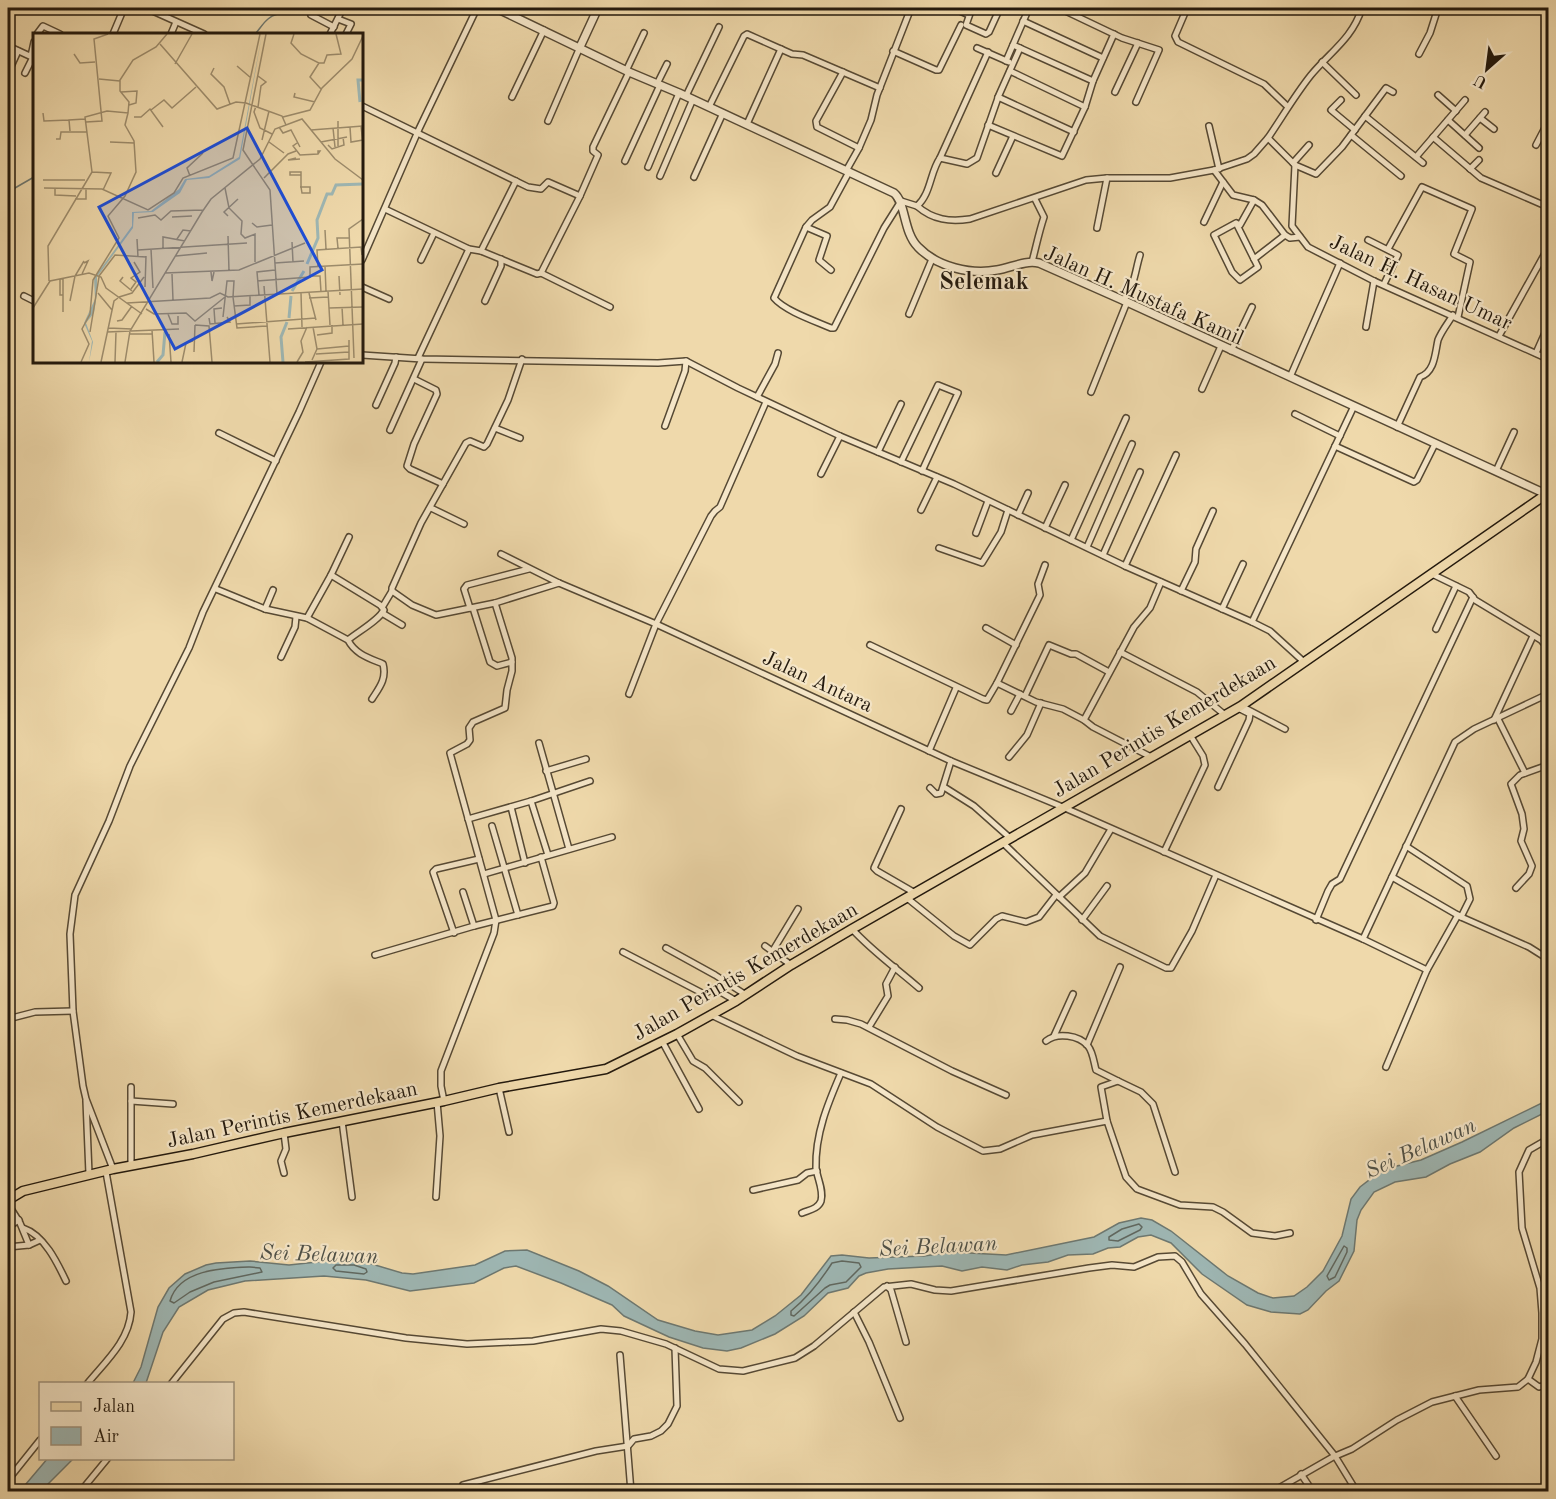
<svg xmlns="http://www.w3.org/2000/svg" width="1556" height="1499" font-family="'Old Standard TT',serif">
<rect width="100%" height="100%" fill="#efd9ab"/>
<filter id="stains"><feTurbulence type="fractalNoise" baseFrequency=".00333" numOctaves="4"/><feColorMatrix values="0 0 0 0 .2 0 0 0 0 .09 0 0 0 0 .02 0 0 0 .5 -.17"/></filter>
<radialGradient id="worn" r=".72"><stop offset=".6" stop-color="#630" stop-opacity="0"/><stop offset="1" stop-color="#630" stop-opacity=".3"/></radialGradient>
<!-- water -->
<g fill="#9eb7b4" stroke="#6d7871" stroke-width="1.5">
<path d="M1548,1100V1111L1514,1128L1480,1152L1450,1164L1426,1177L1395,1182L1374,1192L1361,1210L1357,1220L1354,1251L1339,1281L1326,1291L1308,1310L1300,1314L1271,1312L1247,1305L1202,1274L1171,1243L1151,1235L1138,1237L1120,1247L1108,1248L1093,1254L1068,1255L1048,1262L1022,1265L1007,1270L982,1267L962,1271L942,1266L888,1269L866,1273L859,1276L848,1288L828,1293L804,1316L775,1334L741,1348L727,1351L703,1348L669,1337L624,1316L612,1305L561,1283L516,1266L504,1268L474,1283L410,1291L366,1280L324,1276L245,1281L208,1290L179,1307L163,1332L146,1383H133L141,1367L158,1307L169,1288L185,1274L206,1265L216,1263L250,1261L289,1265L345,1259H355L402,1273L413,1274L475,1265L505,1251L527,1250L579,1271L608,1286L658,1320L695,1331L718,1335L752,1330L775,1316L801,1295L831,1256L842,1255L869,1258L924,1256L951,1252L1006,1255L1094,1237L1119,1223L1141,1218L1152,1220L1171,1231L1228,1276L1258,1293L1273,1298L1294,1296L1307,1287L1323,1271L1342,1236L1351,1199L1360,1187L1377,1174L1393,1167L1421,1160L1462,1142Z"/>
<path d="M48,1458L73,1459L41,1491H20Z"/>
</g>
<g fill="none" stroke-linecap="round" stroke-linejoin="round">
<!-- shore -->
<g stroke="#606860" stroke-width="1.5">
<path d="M1139,1224L1142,1227L1140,1230L1118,1241L1109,1240V1237L1122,1229Z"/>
<path d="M1344,1246L1347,1248V1252L1335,1277L1329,1280L1327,1276Z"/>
<path d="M842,1261L859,1263L861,1267L846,1282L830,1285L825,1288L794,1316L791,1315V1311C808,1297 820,1282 832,1263Z"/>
<path d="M336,1265H354L366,1269L367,1272L364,1274L336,1271L333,1268Z"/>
<path d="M250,1267L260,1268L262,1272L214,1282L190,1292L174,1303L170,1301C179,1269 223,1268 250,1267Z"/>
</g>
<!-- stream -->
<g stroke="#6d7871" stroke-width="1.5">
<path d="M255,34C259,30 263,23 268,19C278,10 293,15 304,8"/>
<path d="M8,192L34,177"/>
<path d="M1543,216L1548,212"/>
</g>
<defs>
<g id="minor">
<path d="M146,8L204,34"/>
<path d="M953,8L969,15"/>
<path d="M972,8L966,25L986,34L989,32L1000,8"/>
<path d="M1059,8L1122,38L1159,50L1136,102"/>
<path d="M1187,8L1175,36L1178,42L1264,84L1287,106"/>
<path d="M311,15L334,27"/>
<path d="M338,19L351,24L346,34"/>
<path d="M1023,21L1103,58"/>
<path d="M37,34L43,26L60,34"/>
<path d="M113,34L124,8"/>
<path d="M171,34L176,22"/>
<path d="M330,34L343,8"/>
<path d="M1013,45L1093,81"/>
<path d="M8,46L34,58"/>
<path d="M977,48L1009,62"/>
<path d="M893,51L936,70H939L961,25"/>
<path d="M1419,54L1430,33L1438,8"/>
<path d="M31,56L34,42"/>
<path d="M1006,61L1029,8"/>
<path d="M1322,62L1356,95"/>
<path d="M626,71L644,33"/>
<path d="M1010,71L1085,107"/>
<path d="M843,72L816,121L817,127L859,148"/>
<path d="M8,73L18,51"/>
<path d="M25,73L33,57"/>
<path d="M657,84L667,64"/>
<path d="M1115,92L1138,43"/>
<path d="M1438,95L1456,111"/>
<path d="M686,96L719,27"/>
<path d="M512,97L544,30"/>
<path d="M998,97L1074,132"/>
<path d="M1341,100L1331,110L1355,130"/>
<path d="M362,106L528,187L541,189L548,182L580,196"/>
<path d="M709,107L744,36L747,34L792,54L803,55L880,88"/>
<path d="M1365,116L1423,163"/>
<path d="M1480,118L1494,129"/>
<path d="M1448,120L1479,148"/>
<path d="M548,121L580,47"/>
<path d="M747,124L781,49"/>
<path d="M988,125L1062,156L1085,107L1093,81L1114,34"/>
<path d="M1209,126L1219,169"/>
<path d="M1351,135L1401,176"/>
<path d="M1465,135L1485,112"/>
<path d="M1433,137L1481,178L1548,207"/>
<path d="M1268,138C1283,116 1295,95 1311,75C1331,51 1352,39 1362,8"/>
<path d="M1536,145L1548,122"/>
<path d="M1416,157L1465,100"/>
<path d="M940,158L988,52"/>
<path d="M625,161L660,85"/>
<path d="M1293,163L1309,145"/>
<path d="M1295,165L1316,174L1342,147L1386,88L1393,92"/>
<path d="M648,167L679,93"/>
<path d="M1470,169L1479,160"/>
<path d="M1214,170L1233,195L1254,200L1262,205L1285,235L1290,238L1300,237"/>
<path d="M846,171L859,148L871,120L877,95L911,8"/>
<path d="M849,172L830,207L812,220L806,227L774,298C785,311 815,321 831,328H834L884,228L901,201L917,206C931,194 930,172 940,158L967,164L977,158L999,95L1020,48"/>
<path d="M996,173L1013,136"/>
<path d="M660,176L693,99"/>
<path d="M694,177L723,113"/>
<path d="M917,206C933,220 950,222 970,219L1086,180L1107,178H1170L1214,170L1247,159L1254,154L1268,138L1295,165L1292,226L1308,247L1374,281L1548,359"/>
<path d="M385,209L469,249L481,251L537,274L541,273L580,196L598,155L593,151V147L629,72"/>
<path d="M1204,222L1223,182"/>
<path d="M1236,223L1258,267L1240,280L1232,272L1214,235L1236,223L1240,225L1254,200"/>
<path d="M806,227L827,236L819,260L831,270"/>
<path d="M1097,228L1107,178"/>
<path d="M1368,240L1398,255L1384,284"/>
<path d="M1388,249L1422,187L1472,209L1454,254L1470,262L1458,317"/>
<path d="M481,251L516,181"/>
<path d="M1254,259L1285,235"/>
<path d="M362,260L419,129L477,8"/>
<path d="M421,260L434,233"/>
<path d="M1032,262C1036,247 1039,232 1044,217L1035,199"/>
<path d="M541,273L610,307"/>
<path d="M362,287L389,299"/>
<path d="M24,296L34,301"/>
<path d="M485,301L501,266V259"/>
<path d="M1123,301C1135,286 1135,271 1140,255"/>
<path d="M909,314L932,259"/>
<path d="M1366,327L1374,281"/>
<path d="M1499,336L1548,248"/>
<path d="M1231,351L1252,307"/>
<path d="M1536,353L1548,326"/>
<path d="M362,355L422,359L658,363L686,361L738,388L840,436L954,484L1125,566L1252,622L1270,631L1304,662"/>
<path d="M418,358L469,249"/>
<path d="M1290,377L1340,263"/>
<path d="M414,379L436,390L437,394L414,444L407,466L410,469L443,484"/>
<path d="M1202,389L1221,346"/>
<path d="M1091,392L1127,302"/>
<path d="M757,397L775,364L778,353"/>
<path d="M376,405L395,363L396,357"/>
<path d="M1295,414L1340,436"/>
<path d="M665,426L685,371L686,361"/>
<path d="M1397,427L1420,377C1435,372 1435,353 1438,340C1441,332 1448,323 1453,315"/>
<path d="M495,428L520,438"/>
<path d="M390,430L422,359"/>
<path d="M219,433L276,461"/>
<path d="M1335,446L1414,482L1417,480L1435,444"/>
<path d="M878,452L901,404"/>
<path d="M901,462L938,385L958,393L922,471"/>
<path d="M1496,471L1514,432"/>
<path d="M821,474L840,436"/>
<path d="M431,508L464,524"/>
<path d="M921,510L937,477"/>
<path d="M1018,515L1028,493"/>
<path d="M1045,528L1065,485"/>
<path d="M976,533L988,501"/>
<path d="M1071,540L1126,418"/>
<path d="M1087,547L1132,444"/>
<path d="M939,548L982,563L1001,532L1008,510"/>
<path d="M501,554L559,583L656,624L951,761L1065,808L1363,939L1427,970"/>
<path d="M1103,555L1140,472"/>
<path d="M1125,566L1176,455"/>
<path d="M1432,574L1469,592L1475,600L1541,640L1548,648"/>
<path d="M216,589L265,609L307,618L348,640C355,654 369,658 383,664C387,679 379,688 372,699"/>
<path d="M1181,591L1195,562L1196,549L1213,511"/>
<path d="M495,603L559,583"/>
<path d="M383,606L392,591"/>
<path d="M470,608L464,589L467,585L529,569"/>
<path d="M473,608L490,662L497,666L512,662"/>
<path d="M265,609L273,590"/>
<path d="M1222,609L1243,564"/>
<path d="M382,613L402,625"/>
<path d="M307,618L331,575"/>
<path d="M1252,622L1354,406"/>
<path d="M986,628L1016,645"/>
<path d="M1436,629L1456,586"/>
<path d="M348,640C359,631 378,621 384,610L380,605L331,575L349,537"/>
<path d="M870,645L983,699L987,700L997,683L1036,702L1063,709L1084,720L1093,727L1151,757"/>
<path d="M1120,652L1197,692L1225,715"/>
<path d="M281,657L295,627L296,617"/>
<path d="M997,683L1040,595L1038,584L1045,565"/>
<path d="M629,694L656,624L711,516L715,511L720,507L766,402"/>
<path d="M1025,696L1049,645L1071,654H1076L1109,672"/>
<path d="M1241,706L1285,729"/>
<path d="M1011,711L1020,694"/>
<path d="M1498,719L1525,773"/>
<path d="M1084,720L1134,627L1150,608L1161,582"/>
<path d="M1494,720L1533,636"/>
<path d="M539,743L569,849"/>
<path d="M929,751L956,688"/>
<path d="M1009,757L1027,735L1041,703"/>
<path d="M546,771L586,759"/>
<path d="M944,787L974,806L1010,838"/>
<path d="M1218,787L1249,720L1250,714L1238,708"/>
<path d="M930,788L936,794L941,793L951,761"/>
<path d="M531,801L548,855"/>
<path d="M511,807L525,863"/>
<path d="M901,809L874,868L877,871L915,893"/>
<path d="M468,819L531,801L590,781"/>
<path d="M492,826L518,915"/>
<path d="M1002,842L1100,936L1166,968H1171L1192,931L1216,875"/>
<path d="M1406,846L1467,886L1470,899L1461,917"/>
<path d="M1164,852L1205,765L1203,756L1190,735"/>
<path d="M484,874L612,837"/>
<path d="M1392,877L1461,917L1529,947L1548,959"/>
<path d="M1516,888L1529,874L1532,866L1521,841L1524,829L1522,814L1511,784L1520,775L1548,765"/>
<path d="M463,892L474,926"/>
<path d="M1059,897L1085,873L1111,829"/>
<path d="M907,898L954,936L970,945L996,919L1002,916L1026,922L1039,917L1056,895"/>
<path d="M1082,920L1107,886"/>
<path d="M1316,920L1328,891L1332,884L1340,879L1473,597"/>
<path d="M852,929C872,951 896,968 919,988"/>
<path d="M454,933L433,872L436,869L479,859"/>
<path d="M1363,939L1455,742L1474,729L1548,694"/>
<path d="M765,946L791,965"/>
<path d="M666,948L715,975L746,995"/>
<path d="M623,952L704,994L714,988L736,1001"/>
<path d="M772,952L798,909"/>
<path d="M375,955L474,926L553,906L554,903L541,857"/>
<path d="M711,1015L797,1056L871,1084L937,1127L983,1151L1000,1149L1032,1135L1107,1121L1126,1177L1137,1189L1180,1205L1213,1207L1223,1212L1252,1233L1275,1236L1290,1233"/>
<path d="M8,1019L35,1012L73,1011"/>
<path d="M835,1019L847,1020L861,1024L952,1071L1006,1095"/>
<path d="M869,1027L888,996L886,984L895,967"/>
<path d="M677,1034L693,1061L705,1068L739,1102"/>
<path d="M1054,1036L1073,994"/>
<path d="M662,1041L699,1109"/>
<path d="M1046,1041C1057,1032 1079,1035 1088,1046C1093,1052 1094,1063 1096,1070L1118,1081"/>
<path d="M1087,1045L1120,967"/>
<path d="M1386,1067L1427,970L1458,915"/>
<path d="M499,1088L509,1132"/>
<path d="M86,1101L89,1174"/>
<path d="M131,1101L173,1104"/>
<path d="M444,1101L441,1086V1071L494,933L496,920L450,753L467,744L470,740L469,728L473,722L505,708L507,690L512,671V658L495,603L436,615L412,605L392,591V588L421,523L466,443L470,441L484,447L487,444L508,400L522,359"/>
<path d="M342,1121L352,1197"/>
<path d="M1107,1121L1101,1087L1118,1081L1141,1092L1153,1104L1175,1172"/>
<path d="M131,1166V1087"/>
<path d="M113,1169L86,1099L83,1086L73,1011L70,934L75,895L109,821L130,766L189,648L203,612L299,412L321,362"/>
<path d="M284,1173L281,1161L286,1149L284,1133"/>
<path d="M753,1190L798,1180L807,1173L817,1171"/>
<path d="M436,1197L440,1136L437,1102"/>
<path d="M8,1204L20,1223L29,1245L40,1240"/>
<path d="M802,1213C809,1210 818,1209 821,1201C824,1190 817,1178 816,1168C815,1134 828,1103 841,1073"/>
<path d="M23,1228C44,1235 57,1262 66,1281"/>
<path d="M8,1233L11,1225L19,1220"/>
<path d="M8,1247L29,1245"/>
<path d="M887,1286L891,1290L906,1342"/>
<path d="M854,1312L869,1342L900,1418"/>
<path d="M620,1355L631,1492"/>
<path d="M1528,1379L1539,1387L1548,1384"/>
<path d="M87,1384C105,1362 129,1341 131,1312L106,1172"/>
<path d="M171,1384L223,1319L234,1313L244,1312L406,1338L467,1344L533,1341L601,1329L621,1331L666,1344L719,1369L743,1371L795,1358L814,1346L884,1287L911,1284L935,1290L951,1291L1089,1268L1112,1265L1134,1267L1158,1257L1175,1256L1182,1262L1201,1294L1245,1344L1335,1456L1357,1492"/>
<path d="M1455,1396L1496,1456"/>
<path d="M1301,1474L1313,1492"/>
<path d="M8,1480L40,1440"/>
<path d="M463,1485L596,1451L628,1446L634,1439L651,1436L661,1431L668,1424L677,1406L675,1348"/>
<path d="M80,1492L108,1458"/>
<path d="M1272,1492L1333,1457L1352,1449L1397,1420L1432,1402L1479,1390L1518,1387L1528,1379L1536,1362L1542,1339V1313L1540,1288L1522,1228L1519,1172L1529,1150L1548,1139"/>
</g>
<g id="tertiary">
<path d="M496,8L629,72L679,93L894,193C906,203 903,232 918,247C937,267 971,275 997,270C1011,268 1024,260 1039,263L1127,302L1548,495"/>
<path d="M580,47L598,8"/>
</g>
<path id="primary" d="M8,1200L23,1191L113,1169L193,1154L284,1133L444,1101L499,1088L606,1069L677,1034L736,1001L791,965L852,929L1241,706L1548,493"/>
</defs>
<!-- minor casing -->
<use href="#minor" stroke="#564934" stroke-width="8"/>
<!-- tertiary casing -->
<use href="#tertiary" stroke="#564934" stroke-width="10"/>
<!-- primary casing -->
<use href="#primary" stroke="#23190d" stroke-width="11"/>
<!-- minor -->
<use href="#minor" stroke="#f5e6c8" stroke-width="5"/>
<!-- tertiary -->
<use href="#tertiary" stroke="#f5e6c8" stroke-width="7"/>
<!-- primary -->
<use href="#primary" stroke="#efd9ab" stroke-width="8"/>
</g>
<g text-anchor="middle" stroke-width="4.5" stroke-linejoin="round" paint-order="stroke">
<!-- street labels -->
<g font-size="21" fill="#23190d" stroke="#f5e6c8">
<text transform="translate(1421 282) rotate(25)" y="7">Jalan H. Hasan Umar</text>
<text transform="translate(1144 295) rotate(24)" y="7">Jalan H. Mustafa Kamil</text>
<text transform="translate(818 681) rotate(25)" y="7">Jalan Antara</text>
<text transform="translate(1164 726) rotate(-31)" y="7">Jalan Perintis Kemerdekaan</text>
<text transform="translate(745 971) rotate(-30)" y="7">Jalan Perintis Kemerdekaan</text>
<text transform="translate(292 1114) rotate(-12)" y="7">Jalan Perintis Kemerdekaan</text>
</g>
<!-- water labels -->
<g font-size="22" font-style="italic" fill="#4e5047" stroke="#f5e6c8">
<text transform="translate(1420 1147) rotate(-24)" y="8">Sei Belawan</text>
<text transform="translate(938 1245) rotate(-3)" y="8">Sei Belawan</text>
<text transform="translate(319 1253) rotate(2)" y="8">Sei Belawan</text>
</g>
<!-- quarter labels -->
<g font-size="24" font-weight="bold" fill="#23190d" stroke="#f5e6c8">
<text x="984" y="289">Selemak</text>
</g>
</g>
<!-- overview -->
<g transform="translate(33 33)">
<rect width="330" height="330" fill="#efd9ab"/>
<path d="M229,1L207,126L176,145L154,147L147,160L120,179L101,180L100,195L64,244V261L61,280L53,290L60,309L56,329L59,308L51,290L62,266L61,245L99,193V179L118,178L146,156L152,146L176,143L206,124Z" fill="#9eb7b4"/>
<path fill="none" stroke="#9eb7b4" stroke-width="3" d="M327,69L325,47H330M274,231L285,205L284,187L294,161H299L303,152L330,151M259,258L271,238M256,285L258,263M124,329L130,322L132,299M250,329L248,304L254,289"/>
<path fill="none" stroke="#9d8c6c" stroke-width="1.5" d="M261,1L258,10L268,21L286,30L277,44L288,56M127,11L184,76L203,69L213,70L249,83L253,92M41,21L47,30L62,29M286,30H291L294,22L308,21L303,1M142,31L159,1M204,33L218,45M181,35L178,41L191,54L197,71M66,46L87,48M88,59L104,58L103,70L96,72M262,60L261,64L282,69M223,73L221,79L227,95L239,101M225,74L228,53L233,49L225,43M118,77L131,67L139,75L163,54M10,80L11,88L36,87M101,84H108L117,76L130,94M250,84L277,77L289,55L319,26L330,3M305,88V113M53,89L69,88L61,6L75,1M328,93L330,111M246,94L250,100L258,97L267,114M317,94L318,109L330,107M300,95L302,114M278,97L330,93M37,98L36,87L52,86M23,106H27L28,99H54M229,107L236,78M77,109L101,110M236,109L251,120M288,109L314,104M264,110L260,113L267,122L285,121L287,118H285V121M295,112L299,116L311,112L310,104M263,125L255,127L267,126M220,132L210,117L233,1M220,132L237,157L244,261M59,139L78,140L70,157M257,139H268V142H257ZM157,143L154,135L170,120M231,145L255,121L263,118M10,147H52M267,154H277V160H269L268,154V142M11,155L69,156L115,177L141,160L150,145L200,125L227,1M22,155V162L43,163M192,155L196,175L209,188L208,201L212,205L222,201V229M42,166H53V156M195,183L191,179L205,166M139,184L159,183M105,185L122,182L128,187L138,178L170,177M219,190L224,194L239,192M292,197L293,216M195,203L196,238M104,206L105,224M144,206L150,197L158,198M259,209L260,229M130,215V204L152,208M305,215L304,205H317M118,216L120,255M105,217L214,210M143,223L174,220M242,230L271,228M285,233L284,217L328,214L329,222M292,233L293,258M178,239L179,248L181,239M132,240L206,237L272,210M49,241L55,228L51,230M139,241L140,267M66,243L82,222L113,224M277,243H287L288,259M306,243L307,262M90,244L87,248L99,258M30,245V279M27,246V262H30M16,248L15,213L59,139L52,84L74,78L95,80L96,69L87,58V47L100,27L123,14L134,1M224,248L277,244V234L330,231M231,253L237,329M112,254L113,223M98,256L103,249L98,245L107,239L101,229M295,258L297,292M65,260L79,277M268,260L269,294M276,260L283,287M226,262L224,239L242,237M86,264L99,260L111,244M200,264L204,295L234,293M276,265L295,264M37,268L42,243L51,228M94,270L177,265L187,260L195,264L330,256M201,273L217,272V263M309,274L310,292M0,275L17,248L56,240L68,244L73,255L109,281M296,275L330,274M113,276L121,281L153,280L162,288L192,264M135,281L139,291H145V283M190,284L194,248H201L200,264M176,285L177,291L197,289L194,284M84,288L89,287L99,273M182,290L181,276L189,275M203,291L283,285M162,292L176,293L179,329M75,295L99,296M255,296L330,291M119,297L121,329M57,299L66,244M74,299L146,296M96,301H119M136,301L138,329M284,302L299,300V292M284,316L316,313M161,319L162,292M283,321L316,319M321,325L316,196L330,186M279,327L284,316L280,294M48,329L56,311L49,296L57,281L60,247L86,205L75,183L92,163L103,139L101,108L92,92L95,80M68,329L81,268L85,265M82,329L83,299M92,329L97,298L169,179L178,166L227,126L242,96L269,86L302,126L330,147M149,329L153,310L160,308M264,329L270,319L268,308L274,294M272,329L316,326V307"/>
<path fill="#1d4ed8" fill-opacity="0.15" stroke="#1d4ed8" stroke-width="3" d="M214,95L289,237L142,316L66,174Z"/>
<rect width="330" height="330" fill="none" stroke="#23190d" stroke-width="3"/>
</g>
<!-- margin -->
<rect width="1556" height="1499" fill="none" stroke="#efd9ab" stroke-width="30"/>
<rect x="9" y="9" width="1538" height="1481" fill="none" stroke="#23190d" stroke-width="3"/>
<rect x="15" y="15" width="1526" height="1469" fill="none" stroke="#23190d" stroke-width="1.5"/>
<!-- legend -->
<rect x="39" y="1382" width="195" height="78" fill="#f5e6c8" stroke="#a1947d" stroke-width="1.5"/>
<rect x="51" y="1402" width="30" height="9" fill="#efd9ab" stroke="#a1947d" stroke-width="1.5"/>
<text x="93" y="1412" font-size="18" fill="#23190d">Jalan</text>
<rect x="51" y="1427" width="30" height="18" fill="#9eb7b4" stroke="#a1947d" stroke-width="1.5"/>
<text x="93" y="1442" font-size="18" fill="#23190d">Air</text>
<!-- north arrow -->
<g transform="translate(1487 69) rotate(208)" stroke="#f5e6c8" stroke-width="4.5" paint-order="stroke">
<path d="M0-4.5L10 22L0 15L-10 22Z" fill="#23190d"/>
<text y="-9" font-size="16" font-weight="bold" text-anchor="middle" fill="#23190d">U</text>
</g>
<rect width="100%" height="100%" filter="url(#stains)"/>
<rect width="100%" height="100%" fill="url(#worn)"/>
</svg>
